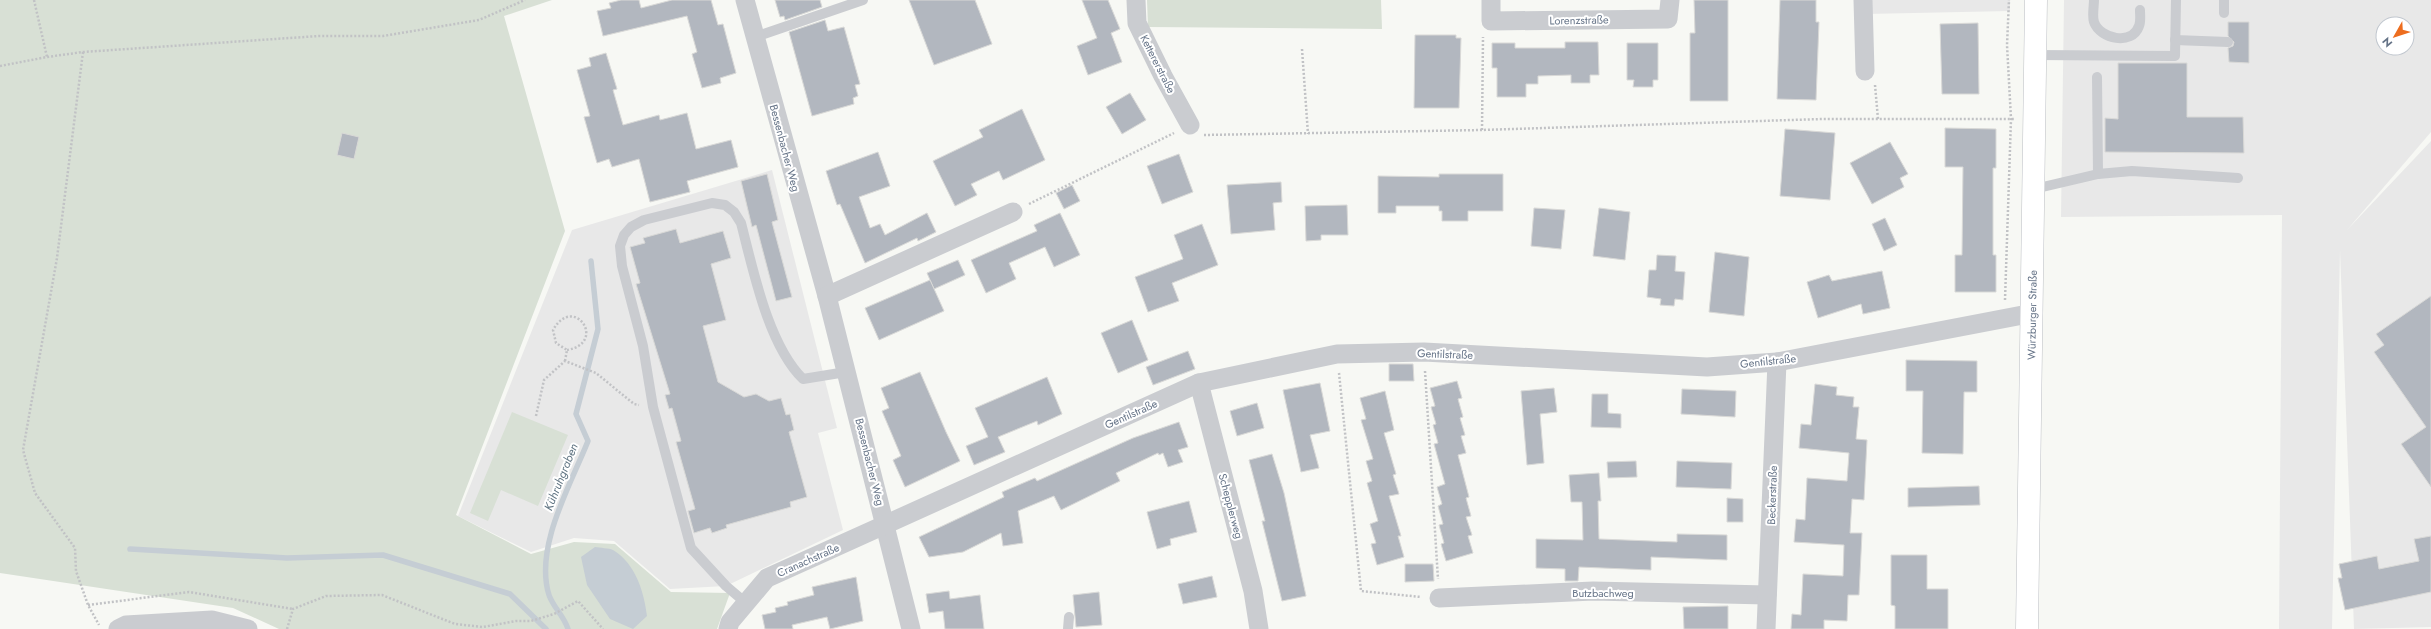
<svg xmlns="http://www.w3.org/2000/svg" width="2431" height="629" font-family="Jost,sans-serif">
<rect width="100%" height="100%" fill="#f7f8f4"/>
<!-- built -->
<g fill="#e8e8e8" fill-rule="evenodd">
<path d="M1865,0H2010V11L1866,14Z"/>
<path d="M2064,0H2431V132L2347,230L2431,141V627L2354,629L2340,250L2332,629H2279L2282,215L2061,217ZM2383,24H2407V48H2383Z"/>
<path d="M772,170L837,428L818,433L843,530L726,586L670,589L614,541L574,538L531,552L458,516L572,230Z"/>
</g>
<!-- green -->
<g fill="#d8e0d5">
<path d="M0,0H552L504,16L565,231L456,515L531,554L574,542L615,544L671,592L730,593L717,629H279L233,608L0,573Z"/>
<path d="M1147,0H1381L1382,29L1148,27Z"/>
<path d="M512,412L568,435L538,506L501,490L488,521L470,513Z"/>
</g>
<!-- water -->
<path fill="#c5cdd4" d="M595,547C600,548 609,548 613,550C636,564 644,592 647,616L633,629L610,619L587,585L581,557Z"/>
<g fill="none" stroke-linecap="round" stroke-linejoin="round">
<!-- stream -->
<g stroke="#c5cdd4" stroke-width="5.5">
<path d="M130,549L287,558L383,555L510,594L546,629"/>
<path d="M568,629C564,616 553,607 549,595C534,547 571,484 588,441L576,414L598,329L591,261"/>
</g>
</g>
<!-- building -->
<g fill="#b2b7bf" stroke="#d9d9d7">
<path d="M621,0H639L641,8L672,0H711L718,25L723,24L736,73L720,78L721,83L702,88L692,54L697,52L687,16L603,36L597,11L611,8L609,3Z"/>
<path d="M775,0H820L822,7L785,20L784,16L780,17Z"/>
<path d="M909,0H975L992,44L934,65Z"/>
<path d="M1082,0H1108L1120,29L1111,33L1122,62L1088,75L1077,46L1097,38Z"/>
<path d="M1694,0H1728V101H1690V33H1695Z"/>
<path d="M1780,0H1816V22H1819L1816,100L1777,99Z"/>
<path d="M825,20L828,31L844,27L860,84L855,85L858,96L853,98L854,104L812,116L789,32Z"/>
<path d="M2228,22H2249V63L2229,62L2228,48L2233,46L2234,42L2228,36Z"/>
<path d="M1978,23L1979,94H1942L1940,24Z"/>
<path d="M1415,35H1456V38H1461L1459,108H1414Z"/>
<path d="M1565,42H1598L1599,75H1590V83H1571V75L1538,76V84H1526V97H1497V68H1492V43H1515V48H1565Z"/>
<path d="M1627,43H1658V80H1653V87H1633L1634,80H1627Z"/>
<path d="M606,53L617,89L613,90L623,125L659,115L660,120L687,113L696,149L731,140L738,167L687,181L690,192L650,202L639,159L612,167L609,159L597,163L584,117L590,116L577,70L591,66L589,58Z"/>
<path d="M2118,63H2187V117H2243L2244,153L2105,152V118L2118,119Z"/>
<path d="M1130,93L1146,120L1122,134L1106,107Z"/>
<path d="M1022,109L1045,160L1003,180L999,171L971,184L977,195L955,206L933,161L983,137L979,130Z"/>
<path d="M1945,128L1996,129V168H1993V255H1996V292H1955V255H1962L1963,167H1945Z"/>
<path d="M1785,129L1835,133L1830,200L1780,196Z"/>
<path d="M342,133L359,137L354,159L337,155Z"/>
<path d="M1890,142L1908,174L1900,178L1904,187L1872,204L1850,163Z"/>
<path d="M878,152L890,186L859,197L870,228L880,224L885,235L927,213L936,232L918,241L917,238L865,263L840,204L837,205L826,171Z"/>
<path d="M1179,154L1193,192L1162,204L1147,166Z"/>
<path d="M767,174L778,220L772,222L792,297L776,301L756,225L752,227L741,181Z"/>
<path d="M1439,174H1503V211H1468V221H1442V211H1439V206H1396V213H1378V176L1439,177Z"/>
<path d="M1281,182L1282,202L1273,203L1275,230L1231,234L1227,185Z"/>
<path d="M1072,185L1080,201L1064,209L1056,193Z"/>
<path d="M1347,205L1348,235H1321V240L1306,241L1305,206Z"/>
<path d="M1534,208L1565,210L1561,249L1531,246Z"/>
<path d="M1599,208L1630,212L1625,260L1593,256Z"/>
<path d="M1060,213L1080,255L1054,267L1045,247L1009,263L1016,279L986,293L971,260L1037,231L1034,225Z"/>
<path d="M1885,218L1897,245L1884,251L1872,224Z"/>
<path d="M1202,224L1218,265L1172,283L1179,301L1148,312L1135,277L1183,259L1174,235Z"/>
<path d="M676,229L680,243L723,231L731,258L711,264L726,320L703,326L718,382L744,397L756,394L769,401L781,398L786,415L790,414L794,430L789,432L807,497L790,502L791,507L726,525L727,528L712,533L710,528L694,533L688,511L695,509L676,442L681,441L672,408L669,409L665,395L670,394L636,284L640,283L630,247L645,243L643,238Z"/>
<path d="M1715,252L1749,257L1744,316L1709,312Z"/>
<path d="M1657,255L1676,256L1675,271L1685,272L1683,300L1675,299L1674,306L1660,305L1661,299L1647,297L1649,270H1656Z"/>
<path d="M958,260L965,275L934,289L927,273Z"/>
<path d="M1882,271L1890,308L1863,314L1861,304L1818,318L1807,282L1829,275L1832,281Z"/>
<path d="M930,280L944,311L879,340L865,308Z"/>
<path d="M2431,296V487L2401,444L2426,427L2374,352L2384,345L2376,334Z"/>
<path d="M1132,320L1148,360L1118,373L1101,333Z"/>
<path d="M1188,351L1195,369L1153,385L1146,367Z"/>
<path d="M1906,360L1977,361V392H1964L1963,454L1922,453L1923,391H1906Z"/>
<path d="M1389,364H1413L1414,381H1389Z"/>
<path d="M920,372L946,432L960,461L905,487L893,460L901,456L882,411L889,408L881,388Z"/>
<path d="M1047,377L1062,414L1038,425L1037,421L998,437L1005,452L974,465L966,446L988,437L975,408Z"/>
<path d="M1457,381L1462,398L1458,399L1463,417L1460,418L1465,435L1461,436L1466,453L1458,455L1469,497L1466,498L1471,516L1466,517L1472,535L1468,536L1473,553L1446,561L1441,544L1444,543L1439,525L1443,524L1438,506L1442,504L1437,487L1445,484L1434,444L1438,443L1433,425L1436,424L1431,407L1435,406L1430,388Z"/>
<path d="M1320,383L1330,431L1310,435L1319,468L1301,472L1283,390Z"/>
<path d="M1815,384L1837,387L1836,395L1854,397L1853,407H1859L1856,439L1867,440L1864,500L1852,499L1850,533H1862L1859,595H1848L1847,621L1824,620V629H1791L1792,614L1801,615L1803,574L1843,576L1844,545L1794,542L1796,519L1805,520L1807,478L1847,481L1849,453L1799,448L1801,424L1811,425Z"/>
<path d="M1554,388L1557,412L1540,414L1544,463L1527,465L1521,391Z"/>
<path d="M1682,389L1736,391L1735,417L1681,414Z"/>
<path d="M1385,391L1394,430L1384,433L1396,474L1393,475L1399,494L1389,496L1401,536H1398L1404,557L1377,565L1371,544L1376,543L1370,524L1378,521L1367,483L1372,481L1366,461L1373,459L1361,420L1366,419L1360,398Z"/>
<path d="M1592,394H1608V413L1621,414V428L1591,427Z"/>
<path d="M1257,403L1264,428L1237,436L1230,411Z"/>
<path d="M1179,422L1188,447L1178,450L1183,462L1168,467L1163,453L1159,455L1158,453L1116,473L1120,481L1061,510L1054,496L1018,511L1023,543L1003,546L1001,533L963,552L929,557L919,537L1004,497L1002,492L1035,478L1037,481L1133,438Z"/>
<path d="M1272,454L1284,493L1306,596L1282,601L1262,521H1265L1249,460Z"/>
<path d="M1636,461L1637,477L1608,478L1607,462Z"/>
<path d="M1677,461L1732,463L1731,489L1676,487Z"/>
<path d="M1599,473L1601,501H1598L1599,539L1677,542V534L1727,535V560L1651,557V570L1579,567L1578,581H1565V569L1536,568V539L1583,540L1582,502H1571L1569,475Z"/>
<path d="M1979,486L1980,505L1908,507V488Z"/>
<path d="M1727,498L1743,499V522H1727Z"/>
<path d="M1189,501L1197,532L1170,539L1171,545L1157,549L1147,512Z"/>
<path d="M2431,536V592L2345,610L2338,578H2342L2339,564L2377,556L2379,569L2419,561L2414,539Z"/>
<path d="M1891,555H1927V589H1948V629H1895V606L1891,605Z"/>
<path d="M1405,564H1433L1434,581L1405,582Z"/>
<path d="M1212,576L1217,597L1183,604L1178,584Z"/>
<path d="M856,577L863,621L830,629L827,617L792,625L793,629H765L762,615L776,612L775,608L788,605L787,602L814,595L812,587Z"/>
<path d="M949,591L950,599L980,595L984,629H945L943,611L929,613L926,594Z"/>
<path d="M1099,592L1102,625L1076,627L1073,595Z"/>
<path d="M1728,606V629H1684L1683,607Z"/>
</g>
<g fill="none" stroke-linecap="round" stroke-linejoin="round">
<defs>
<path id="secondary" d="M2027,629L2036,0"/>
</defs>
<!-- secondary casing -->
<use href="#secondary" stroke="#bcbfc4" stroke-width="23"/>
<!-- path -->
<g stroke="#c1c2c5" stroke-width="2.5" stroke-dasharray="2 2" stroke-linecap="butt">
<path d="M34,0L47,57"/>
<path d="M1302,49L1308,134"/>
<path d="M83,52L57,258L23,450L35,493L75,548L76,571L88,605L99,625"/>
<path d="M0,66L47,57L83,52L319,36H383L479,20L525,0"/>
<path d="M1875,85L1878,119"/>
<path d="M1482,130L1483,37"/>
<path d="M1204,135L1482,130L1822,119H2014"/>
<path d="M1029,204L1174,133"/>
<path d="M2005,300L2011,119L2007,45L2009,0"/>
<path d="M565,361L567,350L556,343L553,330C574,293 608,343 567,350"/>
<path d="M1425,371L1438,579"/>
<path d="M1339,373L1361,591L1421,597"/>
<path d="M536,416L544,380L565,361L596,373L634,404L639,405"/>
<path d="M88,605L189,592L293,609"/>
<path d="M287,629L293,609L326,596L382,595L455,624L483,627L516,621H531L554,614L578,601L603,629"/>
</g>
<!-- service -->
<g stroke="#caccd0" stroke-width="10">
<path d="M2094,0C2094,6 2092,16 2094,22C2100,39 2132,46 2139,26C2141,22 2140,15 2140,10"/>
<path d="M2224,13V0"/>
<path d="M755,37L863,0"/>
<path d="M2175,40L2228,42"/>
<path d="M2036,55L2175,56L2176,0"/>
<path d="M2097,77L2098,174"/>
<path d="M2034,189L2098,174L2132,171L2238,178"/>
<path d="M746,603L726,586L691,548L653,407L643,346L622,266L620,246L624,235L631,227L644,220L712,203L725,205L734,212L741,223C753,269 768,345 803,379L846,372"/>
<path d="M1068,629L1069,617"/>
</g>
<!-- minor -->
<g stroke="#caccd0" stroke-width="19">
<path d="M745,0L827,296L911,629"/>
<path d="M1136,0L1137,23L1163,76L1190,125"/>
<path d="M1491,0V21L1668,19L1670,0"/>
<path d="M1863,0L1865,71"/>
<path d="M827,296L1013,212"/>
<path d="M1199,383L1253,591L1259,629"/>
<path d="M1439,598L1593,591L1767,595"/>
<path d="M118,629L126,625L212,620L248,629"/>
<path d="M728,629L730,622L767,578L1199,383L1337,354L1424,352L1707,367L1777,362L2033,313"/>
<path d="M1766,629L1777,362"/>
</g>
<!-- secondary -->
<use href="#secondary" stroke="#fff" stroke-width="22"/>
</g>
<g text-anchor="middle" stroke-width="4" stroke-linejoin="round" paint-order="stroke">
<!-- street labels -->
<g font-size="11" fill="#657387" stroke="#fff">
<text transform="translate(1579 20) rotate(-1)" y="4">Lorenzstraße</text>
<text transform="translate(1158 64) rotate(63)" y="4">Kettererstraße</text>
<text transform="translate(785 148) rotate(75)" y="4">Bessenbacher Weg</text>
<text transform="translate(2032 315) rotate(-89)" y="4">Würzburger Straße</text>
<text transform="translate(1445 354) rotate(2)" y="4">Gentilstraße</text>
<text transform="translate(1768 361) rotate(-6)" y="4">Gentilstraße</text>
<text transform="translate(1131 414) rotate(-24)" y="4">Gentilstraße</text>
<text transform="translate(870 462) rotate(76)" y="4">Bessenbacher Weg</text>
<text transform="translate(1772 495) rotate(-88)" y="4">Beckerstraße</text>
<text transform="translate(1231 506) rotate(75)" y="4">Schepplerweg</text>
<text transform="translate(808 560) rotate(-24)" y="4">Cranachstraße</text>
<text x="1603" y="597">Butzbachweg</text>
</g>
<!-- water labels -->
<g font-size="12" font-style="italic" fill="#617583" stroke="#fff">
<text transform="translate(561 477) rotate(-68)" y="4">Kühruhgraben</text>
</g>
</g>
<!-- north arrow -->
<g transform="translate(2395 36) rotate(231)"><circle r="19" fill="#ffffff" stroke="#c1c7cf"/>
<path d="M0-3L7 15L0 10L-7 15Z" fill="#ed6d1f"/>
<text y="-6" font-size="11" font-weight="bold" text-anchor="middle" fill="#657387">N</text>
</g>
</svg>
